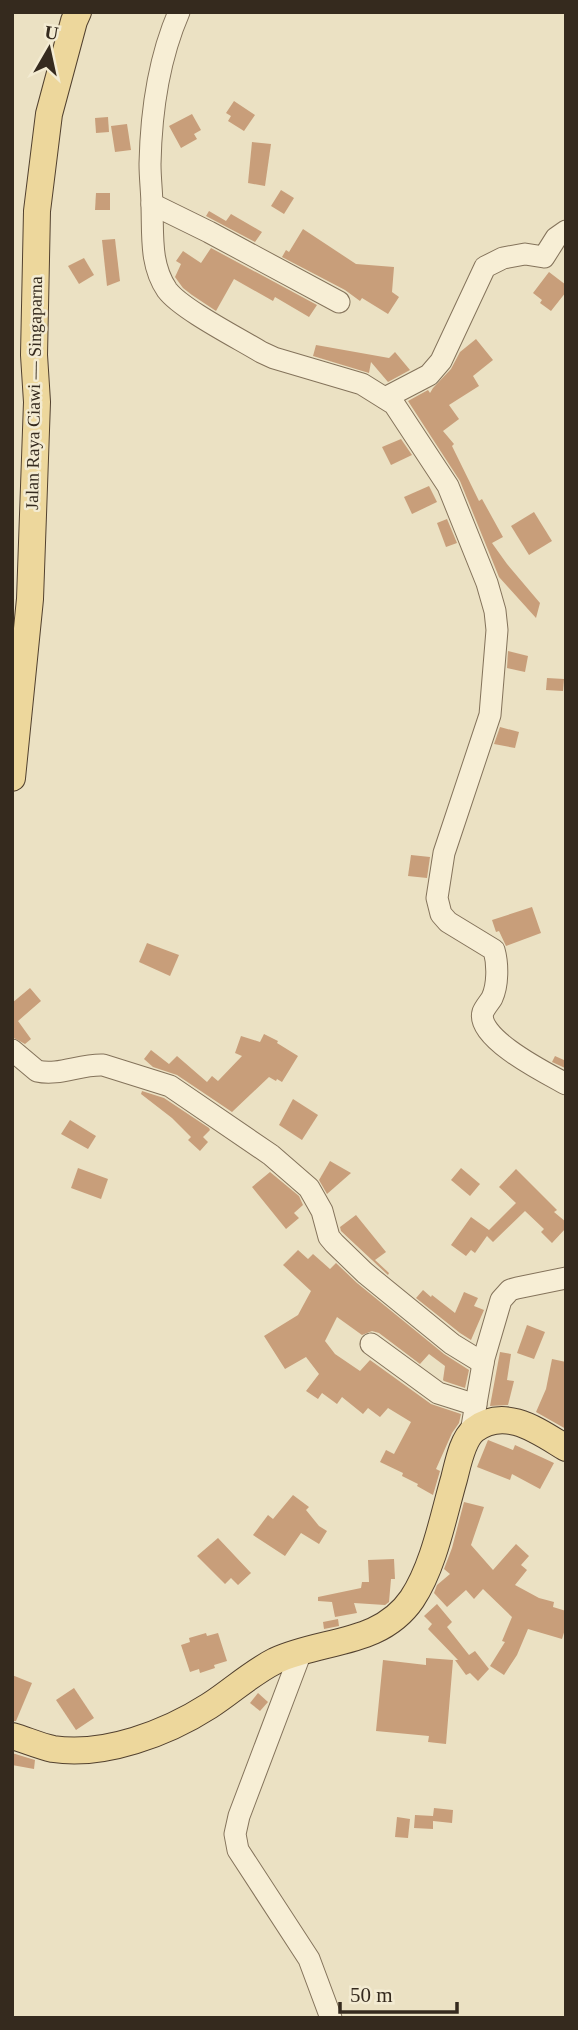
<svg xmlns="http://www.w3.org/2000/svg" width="578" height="2030" font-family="Georgia,serif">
<rect width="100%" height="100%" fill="#ebe1c3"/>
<!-- building -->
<g fill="#c89e7a">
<path d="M234,101L255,115L244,131L228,121L231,116L226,113Z"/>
<path d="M192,114L201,130L194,134L197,139L181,148L169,126Z"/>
<path d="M108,117L109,132L96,133L95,118Z"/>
<path d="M127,124L131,150L115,152L111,126Z"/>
<path d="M252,142L271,144L265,186L248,183Z"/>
<path d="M281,190L294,198L284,214L271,206Z"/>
<path d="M96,193H110V210H95Z"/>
<path d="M209,211L226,221L231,214L262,232L255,242L206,216Z"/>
<path d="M303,229L356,264L394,267L392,292L399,297L388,314L362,298L360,301L345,290L282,257L286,250L289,252Z"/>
<path d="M115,239L120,281L107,286L102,240Z"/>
<path d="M211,248L317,305L309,317L275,297L273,301L234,279L216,311L192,295L183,288L175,277L181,264L176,261L183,251L201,263Z"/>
<path d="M84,258L94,275L79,284L68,266Z"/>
<path d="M549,272L566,285V292L551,311L540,303L542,300L533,293Z"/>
<path d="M476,339L493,360L473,376L479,386L449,405L459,419L443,431L454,444L452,446L479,501L482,499L503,537L492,543L507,564L540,603L536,618L499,577L460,481L408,401L428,390L430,393L433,388L451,369L460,352Z"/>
<path d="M316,345L389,358L395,352L410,370L388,382L371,362L369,373L313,356Z"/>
<path d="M401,439L412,455L391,465L382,447Z"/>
<path d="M429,486L437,502L412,514L404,497Z"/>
<path d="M534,512L552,541L529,555L511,526Z"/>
<path d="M447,519L457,543L446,547L437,523Z"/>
<path d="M508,651L528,656L525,672L507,668Z"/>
<path d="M547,678L564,679L563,691L546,690Z"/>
<path d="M500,727L519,732L515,748L494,744Z"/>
<path d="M411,855L430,857L427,878L408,876Z"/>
<path d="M532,907L541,933L506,946L499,931L496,932L492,920Z"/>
<path d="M147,943L179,955L170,976L139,962Z"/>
<path d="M30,988L41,1001L18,1021L31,1039L25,1044L12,1037V1003Z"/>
<path d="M264,1034L278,1041L277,1043L298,1056L282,1082L277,1079L276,1081L269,1077L232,1112L177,1075L153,1067L144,1059L151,1050L169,1064L177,1056L207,1082L212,1076L218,1081L242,1056L235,1053L241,1036L260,1042Z"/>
<path d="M555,1056L566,1061L565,1068L552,1062Z"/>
<path d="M142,1091L164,1098L209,1128L210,1130L203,1137L208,1142L200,1151L188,1140L191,1137L172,1118L141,1094Z"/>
<path d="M293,1099L318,1115L302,1140L279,1125Z"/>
<path d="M70,1120L96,1136L88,1149L61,1134Z"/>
<path d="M330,1161L351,1173L327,1194L319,1180Z"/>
<path d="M78,1168L108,1179L101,1199L71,1188Z"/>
<path d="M461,1168L480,1184L470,1196L451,1180Z"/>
<path d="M516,1169L557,1210L554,1212L566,1222V1228L552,1243L541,1232L544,1229L525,1211L493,1242L487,1236L475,1253L471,1250L466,1256L451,1245L471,1217L489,1230L516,1203L499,1187Z"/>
<path d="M270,1172L299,1196L303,1205L294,1213L299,1218L286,1229L252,1187Z"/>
<path d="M356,1215L386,1252L375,1260L389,1273L388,1275L341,1231L340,1227Z"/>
<path d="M298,1250L308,1259L313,1254L330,1269L336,1263L357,1283L444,1354L469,1370L465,1388L444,1381L443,1380L445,1366L429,1354L420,1364L379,1333L372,1331L362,1335L337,1317L325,1341L335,1354L360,1371L370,1360L431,1404L461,1414L459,1423L452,1433L436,1469L440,1471L433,1495L417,1486L418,1484L402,1476L403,1473L380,1462L386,1450L394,1454L411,1422L388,1408L380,1417L368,1408L363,1414L342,1397L337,1404L322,1393L318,1399L306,1391L319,1374L306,1357L285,1369L264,1336L298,1315L311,1291L283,1265Z"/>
<path d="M423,1290L431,1297L432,1295L455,1313L464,1292L478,1298L474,1306L484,1310L471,1340L460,1333L416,1298Z"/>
<path d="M527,1325L545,1332L534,1359L517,1353Z"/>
<path d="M500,1352L511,1354L507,1380L514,1381L508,1405L490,1406Z"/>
<path d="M552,1359L566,1362V1429L536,1412L546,1389Z"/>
<path d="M488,1440L513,1450L515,1445L554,1463L540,1489L512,1474L510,1480L477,1467Z"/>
<path d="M293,1495L309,1507L306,1510L319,1526L327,1531L319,1544L301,1533L285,1556L253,1535L268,1515L273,1519Z"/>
<path d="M464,1502L484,1507L471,1545L493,1570L516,1544L529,1556L521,1565L527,1570L515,1585L539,1598L554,1602L553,1607L566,1611V1626L562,1639L528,1629L517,1655L504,1675L490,1666L505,1642L502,1641L512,1617L483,1589L474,1599L466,1590L447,1607L434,1593L437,1585L450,1574L444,1569L452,1548Z"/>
<path d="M218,1538L251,1573L238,1585L231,1578L225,1584L197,1556Z"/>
<path d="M394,1559L395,1579H391L389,1602L385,1605L354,1603L357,1613L335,1617L332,1602L318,1601V1597L361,1588L362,1582H369L368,1560Z"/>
<path d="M437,1604L452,1622L447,1627L469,1655L475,1651L489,1669L478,1681L470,1673L466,1675L455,1660H458L428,1629L432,1624L424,1616Z"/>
<path d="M338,1619L339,1626L324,1629L323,1622Z"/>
<path d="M206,1633L207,1636L218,1633L227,1661L214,1665L215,1668L200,1673L199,1669L190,1672L181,1645L190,1642L189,1638Z"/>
<path d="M426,1658L453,1660L446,1744L428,1742L429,1736L376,1731L383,1660L426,1665Z"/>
<path d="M12,1675L32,1683L16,1721H12Z"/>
<path d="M74,1688L94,1718L76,1730L56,1700Z"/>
<path d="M258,1693L268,1702L260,1711L250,1703Z"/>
<path d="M12,1753L35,1760L34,1769L12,1765Z"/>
<path d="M434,1808L453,1810L452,1823L433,1821V1829L414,1828L415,1815L433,1816Z"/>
<path d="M397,1817L410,1819L408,1838L395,1837Z"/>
</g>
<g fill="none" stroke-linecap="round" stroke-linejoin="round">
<defs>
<g id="minor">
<path d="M179,12C159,58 151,114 150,164C150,179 152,193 152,207C153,236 150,265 167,290C181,309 238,338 261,352L274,358L362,384L394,404L448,486L487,583L495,611L497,630L490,715L444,853L437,898L441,914L448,922L494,950C498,964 498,985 492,998C489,1003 485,1007 483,1012C475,1038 548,1074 566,1084"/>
<path d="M152,204L209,232L339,302"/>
<path d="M385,398L429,375L441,361L485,267L503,258L525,254L544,257L556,238L566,231"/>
<path d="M12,1050L37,1071C59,1076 80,1064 103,1065L170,1086L271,1155L309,1188L322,1211L329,1237L334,1243L365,1273L452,1344L483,1363"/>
<path d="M371,1344L438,1393L476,1405"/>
<path d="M471,1432L484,1358L501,1300L510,1290L517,1288L566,1278"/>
<path d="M301,1652L239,1816L235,1834L238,1850L309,1959L331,2018"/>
</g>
<g id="major">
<path d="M12,778L30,599L37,402L34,355L37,211L49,114L74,21L78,12"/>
<path d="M12,1736C26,1740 39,1746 53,1749C104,1757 167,1733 209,1706C231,1692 251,1673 275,1661C322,1639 380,1646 412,1599C434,1566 443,1517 454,1479C458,1464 462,1440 474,1430C505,1406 538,1431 566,1448"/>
</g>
</defs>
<!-- minor casing -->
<use href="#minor" stroke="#84735b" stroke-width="23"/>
<!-- major casing -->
<use href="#major" stroke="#52412f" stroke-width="28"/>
<!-- minor -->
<use href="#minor" stroke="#f7eed5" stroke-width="21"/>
<!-- major -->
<use href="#major" stroke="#edd79c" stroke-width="26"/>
</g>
<g text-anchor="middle" stroke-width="5" stroke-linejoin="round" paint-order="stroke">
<!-- street labels -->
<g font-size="18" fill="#352a1e" stroke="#f3ebd2">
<text transform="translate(34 393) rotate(-89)" y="6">Jalan Raya Ciawi — Singaparna</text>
</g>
</g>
<!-- border -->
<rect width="578" height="2030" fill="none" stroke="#352a1e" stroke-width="28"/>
<!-- north arrow -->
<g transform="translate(49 49) rotate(9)" stroke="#f3ebd2" stroke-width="5" paint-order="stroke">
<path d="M0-5L12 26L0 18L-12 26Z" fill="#352a1e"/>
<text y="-10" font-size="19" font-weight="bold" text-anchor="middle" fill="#352a1e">U</text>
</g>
<!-- scale -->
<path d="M340 2002v10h117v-10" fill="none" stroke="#352a1e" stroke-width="3.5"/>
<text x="350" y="2002" font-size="21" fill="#352a1e" stroke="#f3ebd2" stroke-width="5" paint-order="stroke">50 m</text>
</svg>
